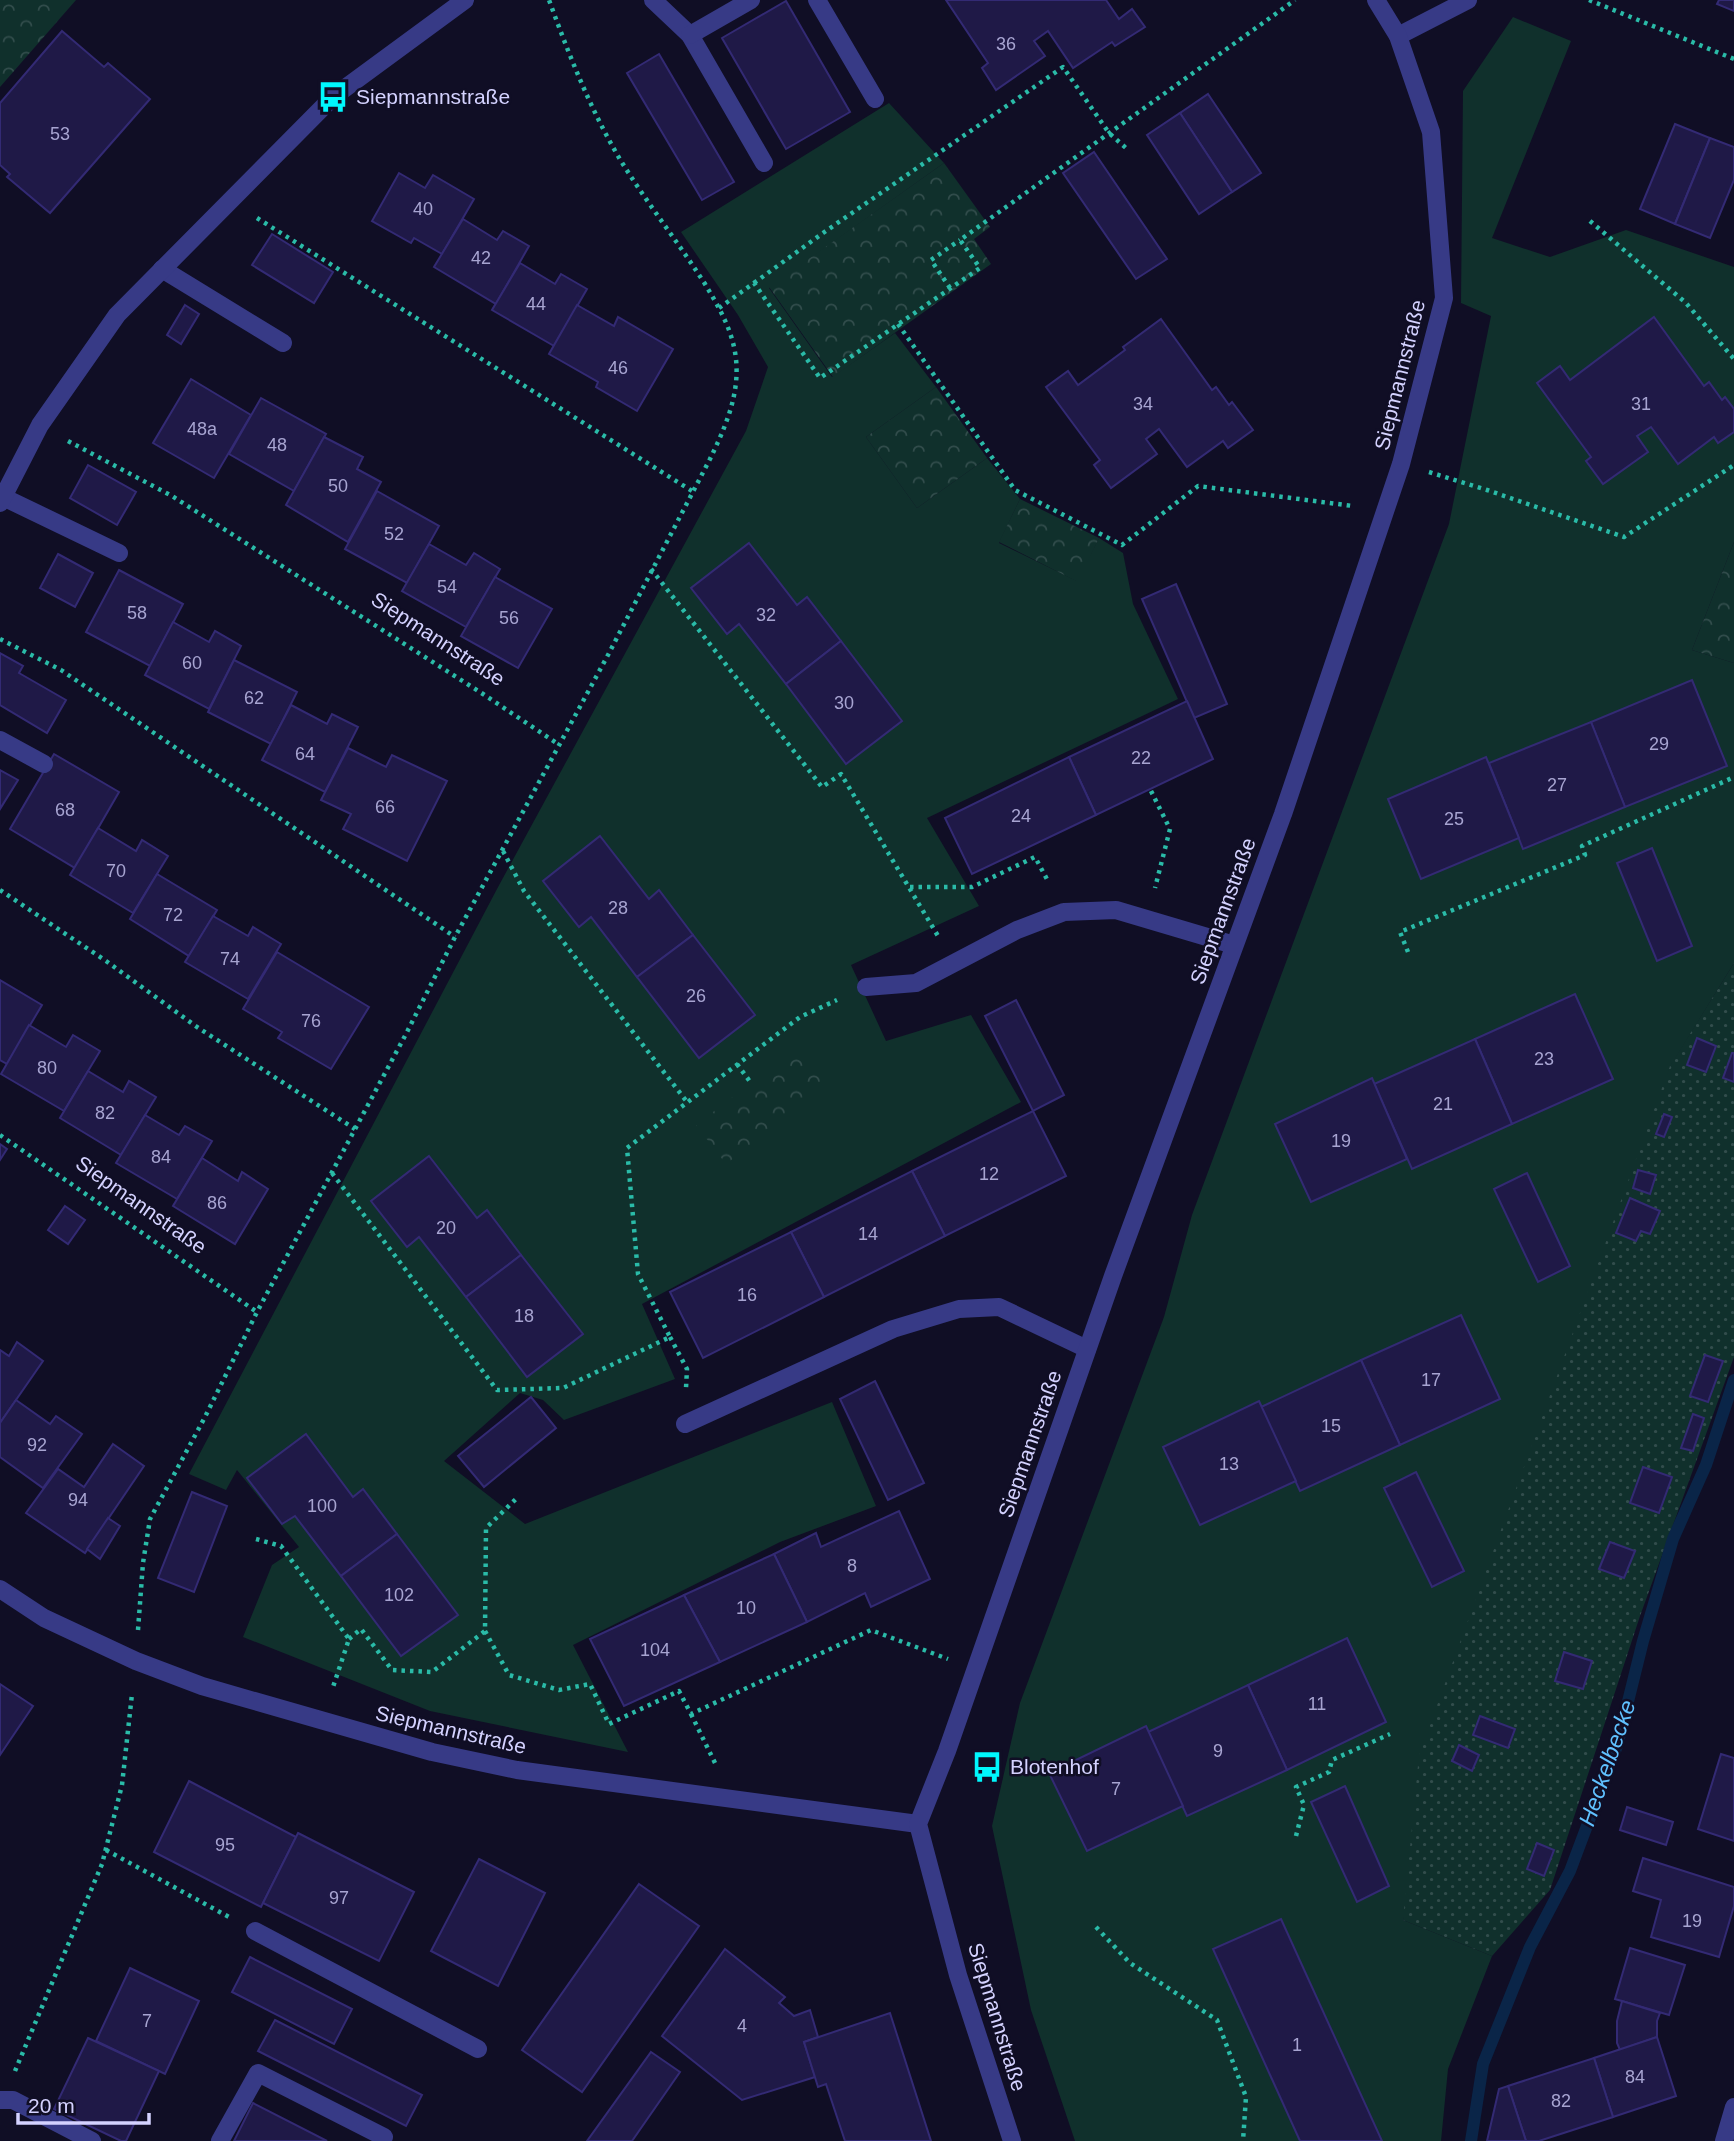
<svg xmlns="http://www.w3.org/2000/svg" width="1734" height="2141" font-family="Helvetica,sans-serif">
<defs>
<pattern id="forest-crowns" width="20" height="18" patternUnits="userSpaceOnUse" patternTransform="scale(1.75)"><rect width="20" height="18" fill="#10302c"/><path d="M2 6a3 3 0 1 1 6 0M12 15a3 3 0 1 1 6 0" fill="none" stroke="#324d4c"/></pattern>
<pattern id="garden-dots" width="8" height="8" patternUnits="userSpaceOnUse" patternTransform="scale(1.75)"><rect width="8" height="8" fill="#10302c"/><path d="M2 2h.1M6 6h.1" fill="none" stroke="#324d4c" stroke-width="1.8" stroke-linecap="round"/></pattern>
</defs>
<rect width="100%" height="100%" fill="#100e25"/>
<!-- grass -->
<g fill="#10302c">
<path d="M1513,17L1571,41L1492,238L1550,257L1626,230L1734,267V542L1692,650L1734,663V963L1670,1067L1403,1920L1492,1956L1448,2069L1441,2141H1075L1031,2010L992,1826L1020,1703L1164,1317L1192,1215L1449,524L1491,316L1461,303L1463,91Z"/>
<path d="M889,103L944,163L769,288L832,377L895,333L936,387L866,437L917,508L987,458L1020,499L999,543L1077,581L1099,538L1123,553L1133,604L1178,699L927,818L979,906L851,965L886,1041L971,1015L1021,1102L642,1304L675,1379L564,1420L543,1400L520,1393L444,1461L525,1524L832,1402L876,1506L780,1542L573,1645L628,1752L430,1711L243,1637L272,1565L299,1547L237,1470L226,1490L189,1474L497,889L746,431L768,367L738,315L681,232Z"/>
</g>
<!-- forest -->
<g fill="url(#forest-crowns)">
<path d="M0,0H76L0,87Z"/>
<path d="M944,163L990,227L974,239L991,264L833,377L769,287Z"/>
<path d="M936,387L987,458L917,508L866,437Z"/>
<path d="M1020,499L1099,538L1078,582L999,542Z"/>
<path d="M1734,542V663L1692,650Z"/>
<path d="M798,1047L829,1087L726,1164L696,1125Z"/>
</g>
<!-- garden -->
<path fill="url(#garden-dots)" d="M1734,963V1357L1640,1616L1550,1890L1492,1956L1403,1920L1419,1755L1670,1066Z"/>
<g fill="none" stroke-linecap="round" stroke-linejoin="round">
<!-- stream -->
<path stroke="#0a2548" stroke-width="12" d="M1471,2141L1483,2064L1530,1947L1570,1871L1617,1746L1643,1641L1673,1539L1706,1465L1734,1380"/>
</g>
<!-- building -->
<g fill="#1f1947" stroke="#332a74" stroke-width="2">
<path d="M946,0H1106L1119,19L1132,9L1145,27L1115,46L1112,42L1073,68L1048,31L1034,41L1045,56L996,90L982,68L988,63Z"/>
<path d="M1719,0H1734V11L1717,4Z"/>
<path d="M786,1L850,112L786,149L722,38Z"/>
<path d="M62,31L104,67L108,63L150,99L50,213L7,177L10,174L0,165V103Z"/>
<path d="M659,54L734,182L702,200L627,73Z"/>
<path d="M1208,94L1261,173L1232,192L1180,113Z"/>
<path d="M1180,113L1232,192L1199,214L1147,135Z"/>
<path d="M1675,124L1710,138L1675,224L1640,209Z"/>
<path d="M1710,138L1734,147V180L1710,238L1675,224Z"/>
<path d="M1094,152L1167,259L1136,279L1063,173Z"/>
<path d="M399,173L425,188L433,175L474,199L442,254L414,238L411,243L372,221Z"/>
<path d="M463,219L497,240L503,231L529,246L496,304L434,267Z"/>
<path d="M272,234L333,272L314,303L252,265Z"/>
<path d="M520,263L555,284L561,274L587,289L554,346L492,310Z"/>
<path d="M185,305L199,314L181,344L167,335Z"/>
<path d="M577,305L614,326L618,317L673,349L637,411L596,387L598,382L549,354Z"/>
<path d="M1654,317L1704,386L1709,382L1722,400L1725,397L1734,409V432L1718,443L1714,437L1678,464L1651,427L1637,436L1648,452L1603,484L1586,461L1591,457L1537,383L1560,366L1570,380Z"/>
<path d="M1161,319L1212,390L1216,387L1229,405L1232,402L1253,430L1228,448L1223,441L1187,467L1159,429L1146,439L1157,454L1111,488L1094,465L1100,460L1046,387L1068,371L1078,385L1125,350L1123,347Z"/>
<path d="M191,379L251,415L214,478L153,443Z"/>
<path d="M261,398L326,434L294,491L229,454Z"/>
<path d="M324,437L363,457L357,469L381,482L348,542L286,505Z"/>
<path d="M88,465L136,492L117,525L70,498Z"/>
<path d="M377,491L439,526L407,583L345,549Z"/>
<path d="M749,543L797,605L807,597L841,641L786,684L739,624L727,634L691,588Z"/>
<path d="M429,544L466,565L474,553L500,569L466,627L402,591Z"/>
<path d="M58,554L93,573L75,607L40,588Z"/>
<path d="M119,570L183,604L150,666L86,632Z"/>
<path d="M495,577L552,609L518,668L461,636Z"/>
<path d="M1176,584L1227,704L1194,718L1142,599Z"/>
<path d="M173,622L209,642L215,631L241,646L209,709L145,675Z"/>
<path d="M841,641L902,721L846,764L786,684Z"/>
<path d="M0,653L23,666L19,673L66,700L47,733L0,705Z"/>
<path d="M234,660L297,692L271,744L208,712Z"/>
<path d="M1692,680L1727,766L1625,807L1591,722Z"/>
<path d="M1187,701L1213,759L1096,815L1069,757Z"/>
<path d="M291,705L327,724L332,714L358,727L325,792L262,760Z"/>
<path d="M1591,722L1625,807L1523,849L1489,763Z"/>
<path d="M348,748L386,767L392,755L447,781L407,861L343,829L351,814L321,800Z"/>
<path d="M54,754L119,792L75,868L10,829Z"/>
<path d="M1069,757L1096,815L972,874L945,818Z"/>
<path d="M1486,757L1519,838L1421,879L1388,799Z"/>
<path d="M0,770L18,780L0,809Z"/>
<path d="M98,828L136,851L142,840L168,856L133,913L70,875Z"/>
<path d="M600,836L649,899L659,890L693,935L637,977L591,917L579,927L543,881Z"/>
<path d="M1652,848L1692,946L1657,961L1617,863Z"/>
<path d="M157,874L217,910L189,956L130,919Z"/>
<path d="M213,916L248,936L253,927L281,944L248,999L185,962Z"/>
<path d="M693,935L755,1015L699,1058L637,977Z"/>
<path d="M277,952L369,1007L331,1069L278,1038L282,1032L243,1009Z"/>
<path d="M0,980L42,1005L7,1064L0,1060Z"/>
<path d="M1575,994L1613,1079L1512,1124L1475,1039Z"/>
<path d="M1016,1000L1064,1095L1033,1111L985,1016Z"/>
<path d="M29,1025L66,1047L73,1035L100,1051L64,1111L1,1074Z"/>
<path d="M1697,1038L1716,1046L1706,1072L1687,1065Z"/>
<path d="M1475,1039L1512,1124L1412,1169L1374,1084Z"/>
<path d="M1732,1053H1734V1082L1723,1078Z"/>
<path d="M88,1071L123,1092L129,1081L156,1097L121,1155L60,1118Z"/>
<path d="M1372,1078L1407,1159L1311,1202L1275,1124Z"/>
<path d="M1033,1111L1066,1176L945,1236L912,1171Z"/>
<path d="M1664,1114L1672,1117L1664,1137L1656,1134Z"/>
<path d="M145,1115L179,1135L185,1126L212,1141L177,1199L116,1163Z"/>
<path d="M0,1144L7,1149L0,1160Z"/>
<path d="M429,1156L477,1218L487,1210L521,1255L466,1297L419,1237L407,1247L371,1201Z"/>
<path d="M202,1158L238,1181L242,1172L268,1189L235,1244L173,1206Z"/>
<path d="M1638,1170L1656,1175L1650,1194L1633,1188Z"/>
<path d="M912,1171L945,1236L824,1297L791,1232Z"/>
<path d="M1527,1173L1570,1266L1538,1282L1494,1189Z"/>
<path d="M1630,1198L1660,1211L1650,1234L1641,1231L1636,1241L1616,1233Z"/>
<path d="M65,1206L85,1220L68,1244L48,1230Z"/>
<path d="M791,1232L824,1297L703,1358L670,1292Z"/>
<path d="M521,1255L583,1334L527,1377L466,1297Z"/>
<path d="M1461,1315L1500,1399L1400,1445L1361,1360Z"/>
<path d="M17,1342L43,1361L0,1423V1350L9,1356Z"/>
<path d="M1705,1355L1723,1361L1708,1402L1690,1396Z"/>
<path d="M1361,1360L1400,1445L1300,1491L1261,1407Z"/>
<path d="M875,1381L924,1483L888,1500L840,1399Z"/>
<path d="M531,1397L556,1428L484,1487L458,1456Z"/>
<path d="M16,1400L50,1424L56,1416L82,1434L43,1488L0,1457V1423Z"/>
<path d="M1259,1401L1296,1481L1200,1525L1163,1447Z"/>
<path d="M1693,1414L1704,1418L1693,1451L1681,1448Z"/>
<path d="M306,1434L353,1497L363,1489L397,1534L341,1576L295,1516L282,1524L247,1478Z"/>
<path d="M113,1444L144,1466L85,1553L26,1513L58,1469L84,1487Z"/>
<path d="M1643,1467L1672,1477L1659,1513L1630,1503Z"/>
<path d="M1416,1472L1464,1571L1432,1587L1384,1488Z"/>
<path d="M192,1492L227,1506L194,1592L158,1578Z"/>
<path d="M899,1511L930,1579L871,1607L865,1593L807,1622L774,1554L816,1533L821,1547Z"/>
<path d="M108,1518L120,1526L100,1559L87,1549Z"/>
<path d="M397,1534L458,1615L401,1656L341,1576Z"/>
<path d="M1610,1542L1635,1551L1624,1578L1599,1569Z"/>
<path d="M774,1554L807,1622L720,1662L684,1595Z"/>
<path d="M684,1595L720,1662L624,1706L590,1639Z"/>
<path d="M1347,1638L1386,1722L1287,1770L1248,1685Z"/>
<path d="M1564,1652L1592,1661L1583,1689L1555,1681Z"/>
<path d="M0,1684L33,1706L0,1755Z"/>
<path d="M1248,1685L1287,1770L1187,1816L1148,1732Z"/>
<path d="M1480,1716L1515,1729L1508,1748L1473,1735Z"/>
<path d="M1146,1726L1183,1806L1087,1851L1049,1773Z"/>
<path d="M1459,1745L1479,1755L1472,1771L1452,1761Z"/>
<path d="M1721,1754L1734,1758V1841L1698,1829Z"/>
<path d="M189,1781L296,1837L261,1907L154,1852Z"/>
<path d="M1345,1786L1389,1886L1357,1902L1311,1802Z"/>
<path d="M1627,1807L1673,1822L1666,1845L1620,1830Z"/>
<path d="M298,1833L414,1892L379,1961L263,1903Z"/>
<path d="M1537,1843L1554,1850L1544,1876L1527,1869Z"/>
<path d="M1643,1858L1734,1887V1906L1719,1957L1651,1937L1661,1900L1633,1891Z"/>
<path d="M479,1859L545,1893L498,1986L431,1951Z"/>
<path d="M639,1884L699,1926L582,2092L522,2050Z"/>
<path d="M1281,1919L1382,2141H1300L1213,1949Z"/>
<path d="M1630,1948L1685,1965L1669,2015L1615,1999Z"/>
<path d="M725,1949L785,1997L779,2003L794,2016L810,2010L818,2037L804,2042L815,2077L742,2100L662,2036Z"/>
<path d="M250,1957L352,2009L334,2044L232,1992Z"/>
<path d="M130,1968L199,2001L165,2074L96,2041Z"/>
<path d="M1622,2001L1660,2013L1657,2021V2037L1620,2050L1617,2043V2021Z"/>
<path d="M890,2013L931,2141H845L826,2084L818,2087L804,2042Z"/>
<path d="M275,2020L422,2095L406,2126L258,2051Z"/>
<path d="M1657,2037L1676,2096L1613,2117L1594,2058Z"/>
<path d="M88,2038L159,2071L126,2141H121L54,2109Z"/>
<path d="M651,2052L680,2072L632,2141H587Z"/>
<path d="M1594,2058L1613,2117L1539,2141H1526L1508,2086Z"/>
<path d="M1508,2086L1526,2141H1487L1499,2089Z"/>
<path d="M253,2103L327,2141H234Z"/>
</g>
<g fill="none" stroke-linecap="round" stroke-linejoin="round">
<!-- path -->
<g stroke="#2abba8" stroke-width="4.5" stroke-dasharray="3.5 5" stroke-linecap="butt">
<path d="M1589,0L1734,59"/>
<path d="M257,218L692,491"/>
<path d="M1590,221L1686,303L1734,359"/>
<path d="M754,283L823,233L1063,67L1109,133L1126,148"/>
<path d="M950,288L931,260L960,240"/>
<path d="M719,308L754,283L820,378L980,268L960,240L1295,0"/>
<path d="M898,324L1015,490L1122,545L1198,486L1353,506"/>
<path d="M68,441L172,496L483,694L558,744"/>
<path d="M1429,472L1487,490L1624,537L1734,465"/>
<path d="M651,569L822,787L841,774L938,936"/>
<path d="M0,639L61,670L455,937"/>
<path d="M1151,791L1170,829L1155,888"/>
<path d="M503,851L524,891L687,1102"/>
<path d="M910,887H972L1035,857L1049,883"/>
<path d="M0,890L106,961L197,1027L355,1129"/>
<path d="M1408,952L1400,932L1585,855L1582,846L1732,778"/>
<path d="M737,1064L751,1083"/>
<path d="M0,1135L257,1312"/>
<path d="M332,1173L497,1390L563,1388L670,1337L638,1274L627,1148L800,1017L837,1000"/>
<path d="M670,1337L687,1369L686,1388"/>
<path d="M256,1539L281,1546L349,1639L332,1690"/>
<path d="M138,1630L143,1563L150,1519L205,1417L257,1312L406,1034L455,937L608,655L710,459C727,424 743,387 734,347C729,324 717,304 705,284C678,242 647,203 621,161C591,111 569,55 549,0"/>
<path d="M485,1631L509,1675L559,1690L590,1684L609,1724L679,1691L691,1714L871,1630L948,1659"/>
<path d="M349,1639L361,1629L392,1670L432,1672L485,1631L486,1528L518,1497"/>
<path d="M691,1714L717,1767"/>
<path d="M1296,1836L1304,1805L1296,1787L1329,1772L1332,1760L1390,1734"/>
<path d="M106,1850L229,1917"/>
<path d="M1096,1927L1130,1963L1217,2020L1246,2097L1243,2141"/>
<path d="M15,2071L102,1864L122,1785L132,1694"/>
</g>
<!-- minor -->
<g stroke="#373a86" stroke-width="18">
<path d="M653,0L690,35L764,163"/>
<path d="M817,0L875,99"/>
<path d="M690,35L751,0"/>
<path d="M1398,36L1468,0"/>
<path d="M162,269L283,343"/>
<path d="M3,497L119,553"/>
<path d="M0,503L40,425L117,315L333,97L465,0"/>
<path d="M0,740L44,764"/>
<path d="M866,987L916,983L1017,930L1064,912L1116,910L1234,945"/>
<path d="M685,1424L893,1329L959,1309L999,1307L1087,1349"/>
<path d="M0,1589L44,1618L136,1661L202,1686L432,1752L517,1770L918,1824"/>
<path d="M255,1931L478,2049"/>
<path d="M0,2100H13L92,2141"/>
<path d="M220,2141L258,2073L384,2137"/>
<path d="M1012,2141L958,1975L918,1824L947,1751L1113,1276L1283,814L1401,464L1444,298L1431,132L1398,36L1376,0"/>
<path d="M1724,2141L1734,2107"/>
</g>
</g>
<!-- icons -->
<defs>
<symbol id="bus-bare" viewBox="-9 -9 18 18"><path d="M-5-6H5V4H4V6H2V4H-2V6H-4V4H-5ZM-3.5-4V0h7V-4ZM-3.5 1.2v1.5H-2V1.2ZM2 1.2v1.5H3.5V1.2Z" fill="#00f7fd" stroke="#100e25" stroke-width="2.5" paint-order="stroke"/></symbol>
</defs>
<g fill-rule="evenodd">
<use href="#bus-bare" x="311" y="75" width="44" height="44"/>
<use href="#bus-bare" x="965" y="1745" width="44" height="44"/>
</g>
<g text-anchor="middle" stroke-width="5" stroke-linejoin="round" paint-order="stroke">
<!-- number labels -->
<g font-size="18" fill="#a7a4d1">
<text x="1006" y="50">36</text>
<text x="60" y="140">53</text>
<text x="423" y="215">40</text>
<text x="481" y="264">42</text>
<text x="536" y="310">44</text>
<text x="618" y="374">46</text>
<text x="1143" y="410">34</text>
<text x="1641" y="410">31</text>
<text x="202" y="435">48a</text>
<text x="277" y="451">48</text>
<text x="338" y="492">50</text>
<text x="394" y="540">52</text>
<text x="447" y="593">54</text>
<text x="137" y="619">58</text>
<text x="766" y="621">32</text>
<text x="509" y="624">56</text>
<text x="192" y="669">60</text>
<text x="254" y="704">62</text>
<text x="844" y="709">30</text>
<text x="1659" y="750">29</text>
<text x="305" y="760">64</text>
<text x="1141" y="764">22</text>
<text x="1557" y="791">27</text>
<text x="385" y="813">66</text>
<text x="65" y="816">68</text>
<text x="1021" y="822">24</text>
<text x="1454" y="825">25</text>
<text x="116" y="877">70</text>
<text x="618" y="914">28</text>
<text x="173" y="921">72</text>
<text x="230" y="965">74</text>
<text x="696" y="1002">26</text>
<text x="311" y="1027">76</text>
<text x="1544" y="1065">23</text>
<text x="47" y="1074">80</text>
<text x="1443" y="1110">21</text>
<text x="105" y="1119">82</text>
<text x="1341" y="1147">19</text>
<text x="161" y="1163">84</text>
<text x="989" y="1180">12</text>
<text x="217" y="1209">86</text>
<text x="446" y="1234">20</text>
<text x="868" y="1240">14</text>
<text x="747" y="1301">16</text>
<text x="524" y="1322">18</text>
<text x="1431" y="1386">17</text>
<text x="1331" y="1432">15</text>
<text x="37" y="1451">92</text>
<text x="1229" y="1470">13</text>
<text x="78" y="1506">94</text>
<text x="322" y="1512">100</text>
<text x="852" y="1572">8</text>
<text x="399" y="1601">102</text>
<text x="746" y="1614">10</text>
<text x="655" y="1656">104</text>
<text x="1317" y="1710">11</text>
<text x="1218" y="1757">9</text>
<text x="1116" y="1795">7</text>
<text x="225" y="1851">95</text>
<text x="339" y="1904">97</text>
<text x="1692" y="1927">19</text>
<text x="147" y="2027">7</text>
<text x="742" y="2032">4</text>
<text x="1297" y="2051">1</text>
<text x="1635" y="2083">84</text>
<text x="1561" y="2107">82</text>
</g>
<!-- poi labels -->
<g font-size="21" fill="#d4d2ff" stroke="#100e25" text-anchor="start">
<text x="356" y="104">Siepmannstraße</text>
<text x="1010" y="1774">Blotenhof</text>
</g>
<!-- street labels -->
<g font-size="21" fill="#d4d2ff" stroke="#100e25">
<text transform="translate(1400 375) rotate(-76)" y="7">Siepmannstraße</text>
<text transform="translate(438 639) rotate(33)" y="7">Siepmannstraße</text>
<text transform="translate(1223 911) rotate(-70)" y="7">Siepmannstraße</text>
<text transform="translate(141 1205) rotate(35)" y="7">Siepmannstraße</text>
<text transform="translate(1030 1444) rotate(-71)" y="7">Siepmannstraße</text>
<text transform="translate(451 1730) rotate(13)" y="7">Siepmannstraße</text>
<text transform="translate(997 2017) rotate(73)" y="7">Siepmannstraße</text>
</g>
<!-- water labels -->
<g font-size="23" font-style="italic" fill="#60c1ff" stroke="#100e25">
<text transform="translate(1607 1763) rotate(-71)" y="8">Heckelbecke</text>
</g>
</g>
<!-- scale -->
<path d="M18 2113v10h131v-10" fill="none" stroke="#d4d2ff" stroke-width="3.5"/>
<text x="28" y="2113" font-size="21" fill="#d4d2ff" stroke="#100e25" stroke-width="5" paint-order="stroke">20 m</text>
</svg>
